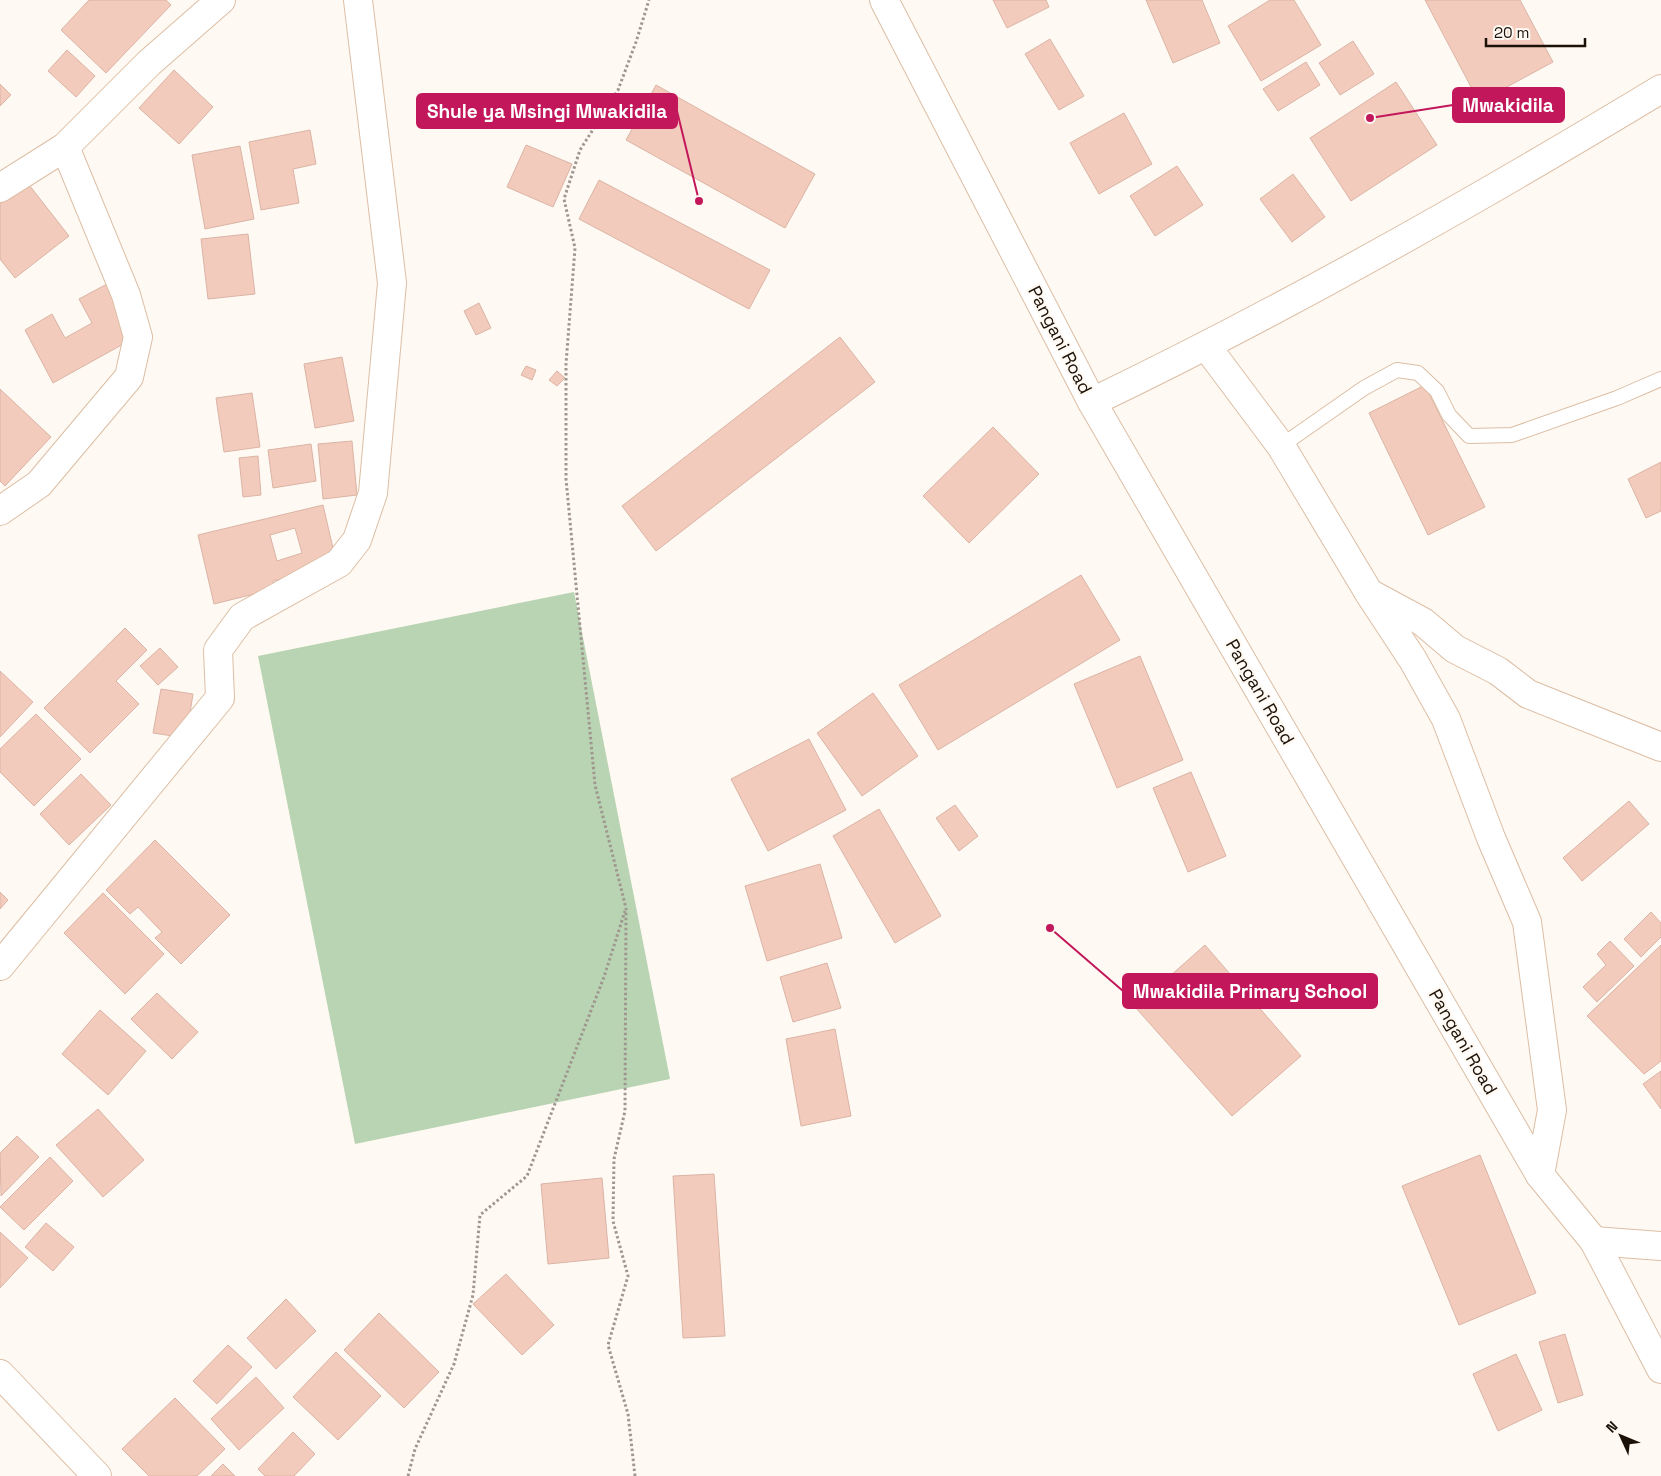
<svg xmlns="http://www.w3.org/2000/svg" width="1661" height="1476" font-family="'Space Grotesk',sans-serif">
<rect width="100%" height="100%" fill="#fff9f3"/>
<!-- green -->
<path fill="#b9d4b3" d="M574,592L670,1079L355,1144L258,656Z"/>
<!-- building -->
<g fill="#f3cbbc" stroke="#dab4a5" fill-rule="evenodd">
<path d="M89,0H166L171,5L106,73L61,30Z"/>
<path d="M993,0H1046L1049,7L1007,28Z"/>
<path d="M1146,0H1202L1220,43L1173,63Z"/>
<path d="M1270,0H1294L1321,45L1261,81L1228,26Z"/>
<path d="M1425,0H1520L1553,62L1479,102Z"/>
<path d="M1050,39L1084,96L1059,110L1025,54Z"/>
<path d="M1353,41L1374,74L1340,95L1319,63Z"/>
<path d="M67,50L95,76L76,97L48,71Z"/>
<path d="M1306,62L1320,85L1278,111L1263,89Z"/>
<path d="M174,70L213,107L179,144L139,108Z"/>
<path d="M1396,82L1437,145L1351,201L1310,138Z"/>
<path d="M0,84L11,95L0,106Z"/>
<path d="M656,85L815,174L785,228L626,140Z"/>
<path d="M1124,113L1152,164L1099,194L1070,143Z"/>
<path d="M310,130L316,164L293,169L299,203L261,210L249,142Z"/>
<path d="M526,145L572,164L553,207L507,187Z"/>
<path d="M240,146L254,219L205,229L192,155Z"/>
<path d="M1177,166L1203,205L1155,236L1130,196Z"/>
<path d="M1293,174L1325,217L1292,242L1260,199Z"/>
<path d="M599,180L770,270L749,309L579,219Z"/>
<path d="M26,181L69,236L15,278L0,259V202Z"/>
<path d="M248,234L255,294L208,299L201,239Z"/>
<path d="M107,284L136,337L53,383L25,330L52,314L65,338L92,323L79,299Z"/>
<path d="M479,303L491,328L476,335L464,311Z"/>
<path d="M840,337L875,382L656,551L622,506Z"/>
<path d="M342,357L354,421L315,428L304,364Z"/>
<path d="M526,366L536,370L532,380L521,375Z"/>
<path d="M557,371L565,378L557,386L549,380Z"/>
<path d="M1425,385L1485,507L1428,535L1369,413Z"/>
<path d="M0,389L51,437L5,486L0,481Z"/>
<path d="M252,393L260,447L224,452L216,398Z"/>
<path d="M993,427L1039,474L969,543L923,496Z"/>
<path d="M352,441L357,495L323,499L318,444Z"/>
<path d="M311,444L316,481L273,488L268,450Z"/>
<path d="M258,456L261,495L243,497L239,458Z"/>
<path d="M1661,462V511L1646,518L1628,479Z"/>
<path d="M323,505L339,574L285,578L273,581L274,589L214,604L198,535ZM295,528L302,553L277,561L270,535Z"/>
<path d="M1081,575L1120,640L938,750L899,685Z"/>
<path d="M125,628L147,650L116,681L139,704L90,753L44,708Z"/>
<path d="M160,648L178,667L158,685L140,666Z"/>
<path d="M1140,656L1183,760L1117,788L1074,684Z"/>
<path d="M0,671L33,702L0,737Z"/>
<path d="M161,689L193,694L186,738L153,733Z"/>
<path d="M873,693L918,756L862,796L817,733Z"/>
<path d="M36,714L81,759L34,806L0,772V749Z"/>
<path d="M809,739L846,810L768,851L731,779Z"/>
<path d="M1191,772L1226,856L1188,872L1153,788Z"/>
<path d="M81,774L111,805L69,845L40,814Z"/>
<path d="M1629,801L1649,824L1582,881L1563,858Z"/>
<path d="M955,805L978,836L959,851L936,818Z"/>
<path d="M879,809L941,916L895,943L833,836Z"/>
<path d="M155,840L230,915L181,964L155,938L162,932L138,907L130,914L106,890Z"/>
<path d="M820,864L842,938L767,961L745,886Z"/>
<path d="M0,892L8,900L0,909Z"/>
<path d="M103,893L164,954L125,994L64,933Z"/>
<path d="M1651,912L1661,923V937L1641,957L1624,939Z"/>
<path d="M1610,941L1634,966L1597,1002L1583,987L1606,965L1597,954Z"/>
<path d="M1205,945L1301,1056L1232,1116L1135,1007Z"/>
<path d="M1661,945V1061L1644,1074L1587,1016Z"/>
<path d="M827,963L841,1008L793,1022L780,977Z"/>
<path d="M157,993L198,1032L172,1059L131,1019Z"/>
<path d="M100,1010L146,1051L108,1095L62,1054Z"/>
<path d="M835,1029L851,1116L801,1126L786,1039Z"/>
<path d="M1661,1071V1109L1643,1084Z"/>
<path d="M98,1109L144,1160L103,1197L56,1145Z"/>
<path d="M17,1136L39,1157L1,1196L0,1153Z"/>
<path d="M1480,1155L1536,1293L1459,1325L1402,1186Z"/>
<path d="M50,1157L73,1181L24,1230L0,1207Z"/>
<path d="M714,1174L725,1336L683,1338L673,1176Z"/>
<path d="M602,1178L609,1258L548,1264L541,1184Z"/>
<path d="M46,1223L74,1247L53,1271L25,1247Z"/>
<path d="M0,1232L28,1258L0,1288Z"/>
<path d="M506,1274L554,1325L522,1355L473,1304Z"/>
<path d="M286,1299L316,1331L276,1369L247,1338Z"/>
<path d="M379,1313L439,1372L404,1408L344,1350Z"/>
<path d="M1565,1334L1583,1395L1558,1403L1539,1342Z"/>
<path d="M228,1345L252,1367L217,1404L193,1381Z"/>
<path d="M336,1352L381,1396L338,1440L293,1397Z"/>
<path d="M1516,1354L1542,1410L1498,1431L1473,1374Z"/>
<path d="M256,1377L284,1408L239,1450L211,1419Z"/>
<path d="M175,1398L225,1449L197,1476H149L122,1449Z"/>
<path d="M293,1432L315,1454L294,1476H265L258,1469Z"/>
<path d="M223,1464L235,1476H211Z"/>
</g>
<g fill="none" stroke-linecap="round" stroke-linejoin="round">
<defs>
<path id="lane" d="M1281,446L1364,388L1397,370L1418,373L1437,391L1449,415L1469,436L1512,435L1617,398L1661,379"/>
<g id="street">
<path d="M0,188L65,147L149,63L221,0"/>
<path d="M1207,347L1281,446L1369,593L1413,660L1446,719L1491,838L1527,922L1552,1110L1540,1175"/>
<path d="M1092,402C1288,308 1476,201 1661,89"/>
<path d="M0,511L39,484L129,377L138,337L126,295L65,147"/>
<path d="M1371,594L1423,622L1455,649L1498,671L1528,694L1661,747"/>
<path d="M0,966L220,698L218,650L242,617L339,563L357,540L373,493L392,283L358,0"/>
<path d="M1594,1241L1661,1246"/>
<path d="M0,1374L97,1476"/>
</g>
<path id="secondary" d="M884,0L1092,402L1540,1175L1594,1241L1661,1369"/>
</defs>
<!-- lane casing -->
<use href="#lane" stroke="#dcbea4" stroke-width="16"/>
<!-- street casing -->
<use href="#street" stroke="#dcbea4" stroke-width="30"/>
<!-- secondary casing -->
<use href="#secondary" stroke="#dcbea4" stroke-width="30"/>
<!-- path -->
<g stroke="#9f978f" stroke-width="3" stroke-dasharray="2.5 2.5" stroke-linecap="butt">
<path d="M408,1476L415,1449L454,1364L473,1295L480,1215L527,1176L604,977L625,911"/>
<path d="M635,1476L628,1414L608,1345L628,1276L613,1221L614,1159L625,1111L626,908L595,785L566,479V364L575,248L564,199L580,150L618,90L636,42L649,0"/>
</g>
<!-- lane -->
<use href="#lane" stroke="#fff" stroke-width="14"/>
<!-- street -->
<use href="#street" stroke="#fff" stroke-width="28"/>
<!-- secondary -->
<use href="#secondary" stroke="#fff" stroke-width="28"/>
</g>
<g text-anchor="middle" stroke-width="4.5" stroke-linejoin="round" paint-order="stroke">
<!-- street labels -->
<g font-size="18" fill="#1b1107" stroke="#fff9f3">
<text transform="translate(1060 340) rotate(63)" y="6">Pangani Road</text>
<text transform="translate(1260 692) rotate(60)" y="6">Pangani Road</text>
<text transform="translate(1463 1042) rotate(60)" y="6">Pangani Road</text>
</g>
</g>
<!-- callouts -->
<path fill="none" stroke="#c2185b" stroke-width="2" d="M1370 118L1453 105M699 201L677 111M1050 928L1123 991"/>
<g fill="#c2185b" stroke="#fff9f3" stroke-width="2">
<circle cx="1370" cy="118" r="5"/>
<circle cx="699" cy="201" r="5"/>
<circle cx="1050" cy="928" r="5"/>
</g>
<g fill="#c2185b" stroke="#c2185b" stroke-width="2">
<rect x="1453" y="88" width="111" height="34" rx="5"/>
<rect x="417" y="94" width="260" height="34" rx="5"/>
<rect x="1123" y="974" width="254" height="34" rx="5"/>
</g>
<g font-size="19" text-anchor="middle" font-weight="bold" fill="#fff">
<text x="1508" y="112">Mwakidila</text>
<text x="547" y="118">Shule ya Msingi Mwakidila</text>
<text x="1250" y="998">Mwakidila Primary School</text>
</g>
<!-- north arrow -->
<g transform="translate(1621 1436) rotate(314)" stroke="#fff9f3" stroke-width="4" paint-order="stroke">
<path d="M0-4L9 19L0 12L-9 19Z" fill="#1b1107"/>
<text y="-8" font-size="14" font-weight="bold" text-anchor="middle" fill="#1b1107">N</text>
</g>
<!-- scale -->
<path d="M1486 38v8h99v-8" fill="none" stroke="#1b1107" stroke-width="2.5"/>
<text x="1494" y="38" font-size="15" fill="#1b1107" stroke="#fff9f3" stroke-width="4" paint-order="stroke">20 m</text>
</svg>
